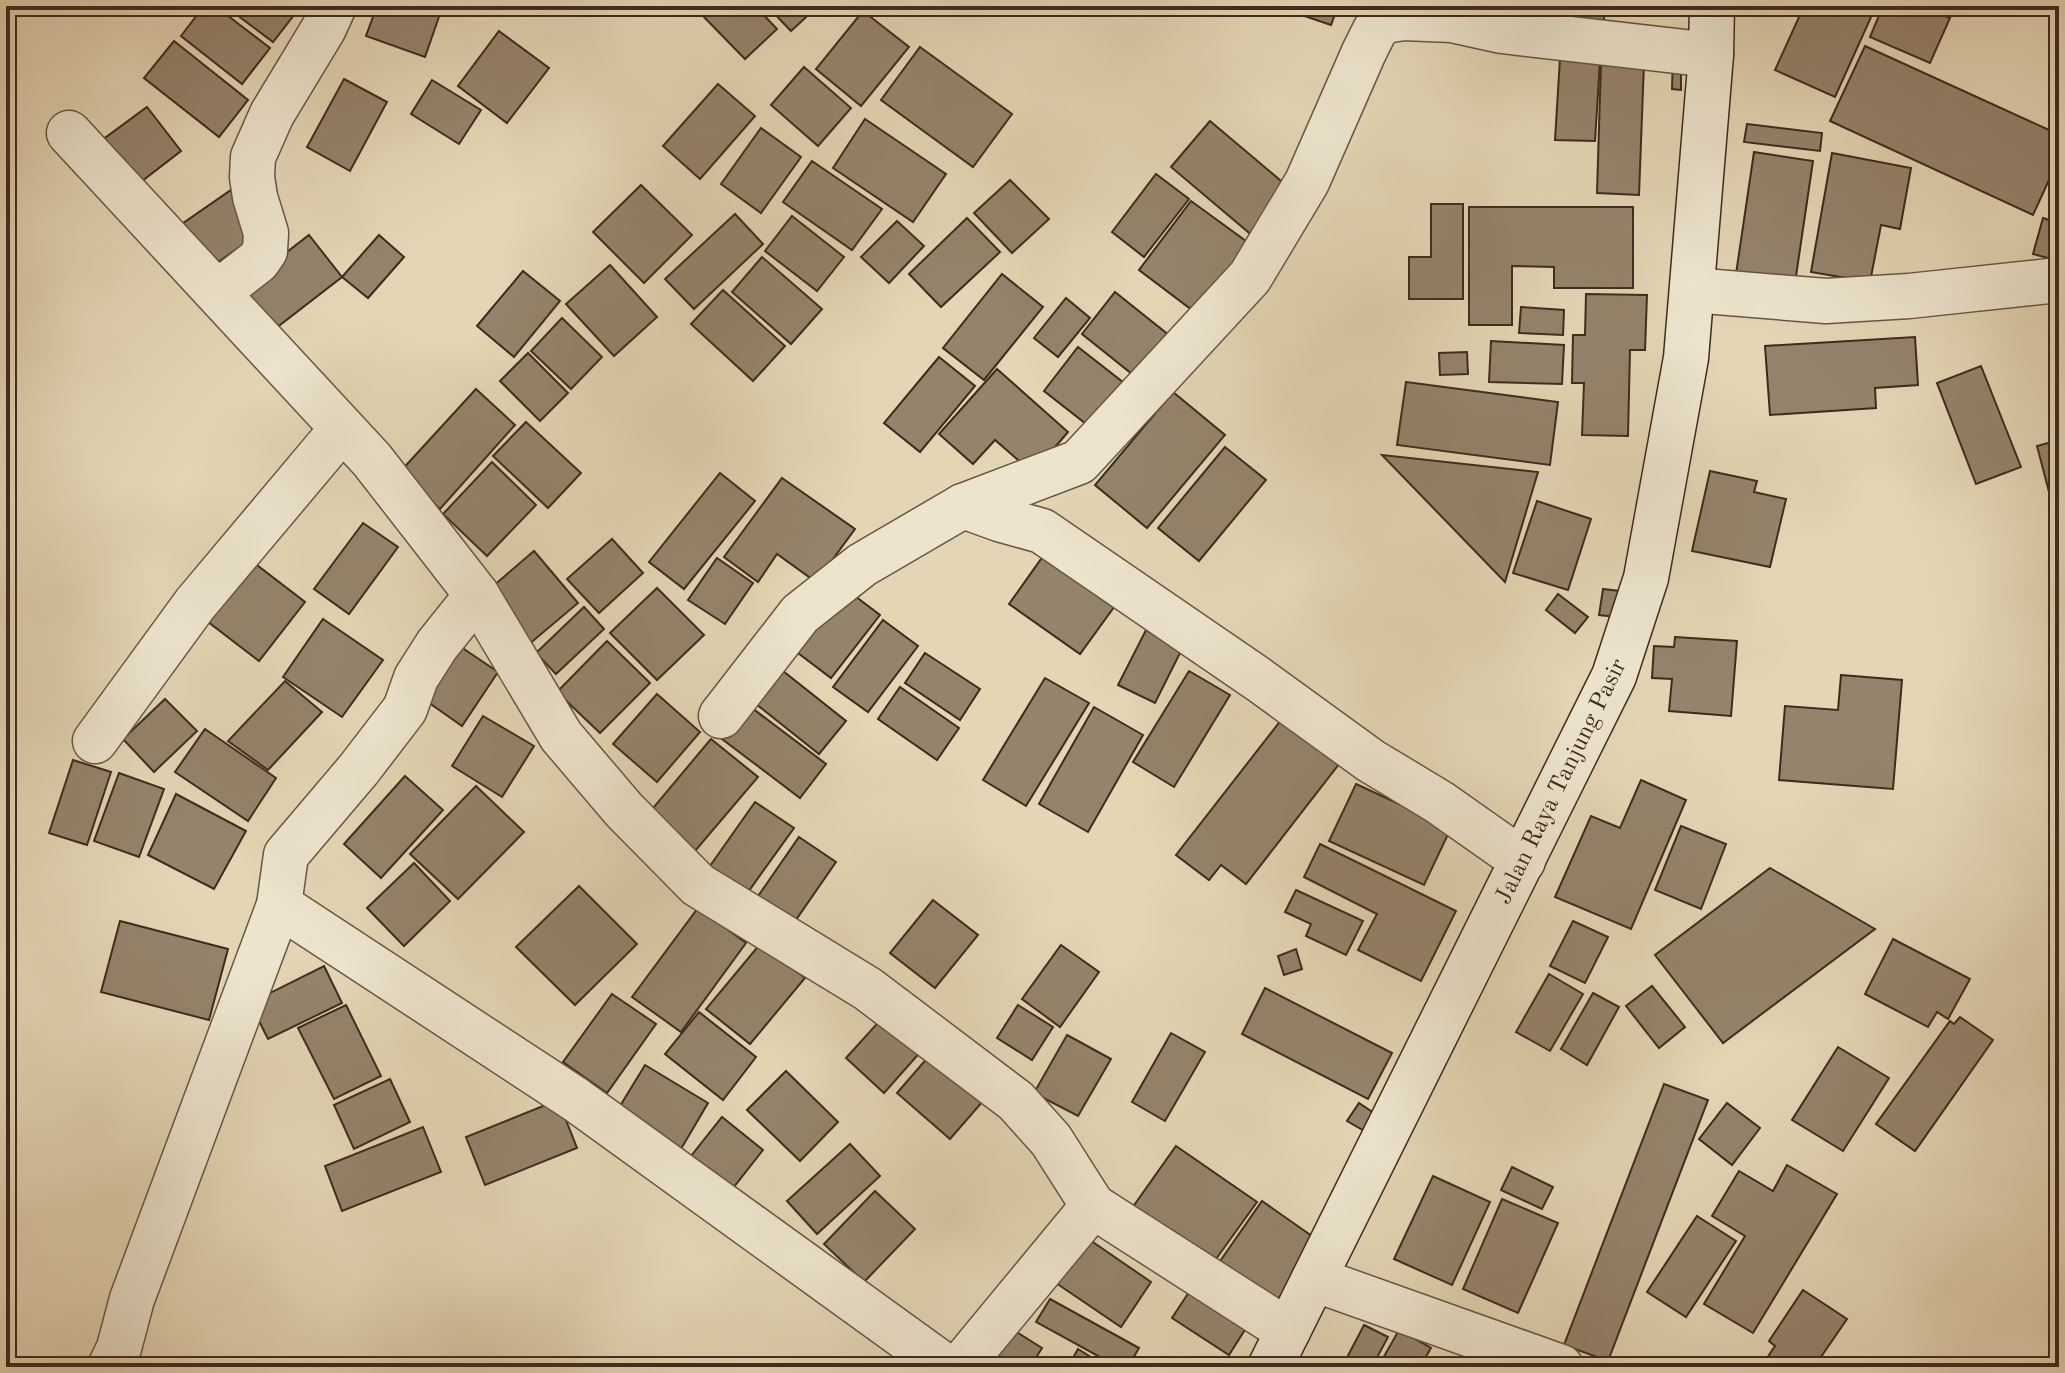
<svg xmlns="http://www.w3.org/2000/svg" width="2065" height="1373" font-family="'Old Standard TT',serif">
<rect width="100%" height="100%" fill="#e4d5b4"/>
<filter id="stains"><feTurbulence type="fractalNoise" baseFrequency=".0025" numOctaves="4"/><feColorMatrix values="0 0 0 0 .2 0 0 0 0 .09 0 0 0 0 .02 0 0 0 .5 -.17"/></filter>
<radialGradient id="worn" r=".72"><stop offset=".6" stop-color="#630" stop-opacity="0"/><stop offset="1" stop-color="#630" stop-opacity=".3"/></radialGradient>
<!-- building -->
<g fill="#95836c" stroke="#3f2b1e" stroke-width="2">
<path d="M204,6H215L270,48L242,84L181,36Z"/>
<path d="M225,6H301L273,42Z"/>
<path d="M377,6H416L440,14L425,57L366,36Z"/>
<path d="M712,6H755L777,29L745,59L702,15Z"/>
<path d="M767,6H818L791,31Z"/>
<path d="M1275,6H1338L1331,25Z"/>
<path d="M1516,6H1605L1603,35L1514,26Z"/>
<path d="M1804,6H1876L1835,97L1775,70Z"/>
<path d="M1883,6H1924L1950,18L1930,63L1870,37Z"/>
<path d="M863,11L909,47L861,106L816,69Z"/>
<path d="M499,31L549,68L507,123L458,86Z"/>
<path d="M174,41L248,100L219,137L144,78Z"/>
<path d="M1865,46L2049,130V180L2033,215L1830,121Z"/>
<path d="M920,47L1012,114L973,167L881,100Z"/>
<path d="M1673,56H1681V90L1672,89Z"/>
<path d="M1560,58L1600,61L1595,141L1555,140Z"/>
<path d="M1601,62L1644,63L1639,195L1597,193Z"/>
<path d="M804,67L851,108L818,146L771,105Z"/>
<path d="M344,79L387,102L350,171L307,147Z"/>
<path d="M432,80L481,110L459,144L411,114Z"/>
<path d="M718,84L755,116L700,179L663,146Z"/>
<path d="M147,107L181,151L129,191L94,146Z"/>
<path d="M865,119L946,174L913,222L833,168Z"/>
<path d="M1210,121L1293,191L1254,237L1171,167Z"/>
<path d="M1747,124L1822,133L1820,151L1744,142Z"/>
<path d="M761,128L801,157L761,213L721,184Z"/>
<path d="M1754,152L1813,161L1795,283L1736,274Z"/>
<path d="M1832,153L1911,168L1900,229L1881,225L1870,282L1811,272Z"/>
<path d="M812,161L882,209L852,250L783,202Z"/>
<path d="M1156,174L1189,199L1144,257L1112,232Z"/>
<path d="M1010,180L1049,219L1012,253L974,213Z"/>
<path d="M641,185L692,235L644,283L593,232Z"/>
<path d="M231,190L261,232L207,270L176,228Z"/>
<path d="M1191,201L1250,244L1196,313L1139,270Z"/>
<path d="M1431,204H1463V299H1409V257H1431Z"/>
<path d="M1469,207H1633V288H1554V267L1512,266V325H1469Z"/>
<path d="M735,214L763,244L694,309L665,279Z"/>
<path d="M792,216L844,257L817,291L765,251Z"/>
<path d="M967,218L1000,252L941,307L909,274Z"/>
<path d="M2043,218L2059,223V261L2033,254Z"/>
<path d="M897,221L924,246L889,283L861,257Z"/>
<path d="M309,235L342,277L267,335L234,293Z"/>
<path d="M379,235L404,257L368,298L342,277Z"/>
<path d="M762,257L822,309L791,344L732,292Z"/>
<path d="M610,265L657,317L614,356L566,304Z"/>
<path d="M523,271L560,301L514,357L477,326Z"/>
<path d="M1002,274L1043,307L984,380L943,348Z"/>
<path d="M723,290L785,346L753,381L691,324Z"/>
<path d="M1115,292L1170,336L1137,378L1082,334Z"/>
<path d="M1586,294L1647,295L1645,350H1630L1628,436L1582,435L1584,383H1572L1573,335H1585Z"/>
<path d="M1066,298L1090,318L1058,357L1034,338Z"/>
<path d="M1521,307L1564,310L1563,335L1519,333Z"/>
<path d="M562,318L602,357L571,389L531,351Z"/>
<path d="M1915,337L1918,385L1875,388L1876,408L1770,415L1765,346Z"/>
<path d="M1491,341L1564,345L1562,384L1489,382Z"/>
<path d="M1078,347L1124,383L1090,427L1044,391Z"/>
<path d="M1467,352L1468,374L1440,375L1439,353Z"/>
<path d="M528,353L568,393L540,421L500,381Z"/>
<path d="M939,357L975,386L920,452L884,423Z"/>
<path d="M1981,366L2021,467L1976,484L1937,383Z"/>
<path d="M997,369L1068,432L1033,473L995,440L973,464L939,434Z"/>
<path d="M1406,382L1558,402L1550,465L1397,445Z"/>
<path d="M476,389L515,425L440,509L399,473Z"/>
<path d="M1173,392L1225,435L1147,528L1095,485Z"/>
<path d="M526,422L581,473L548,508L493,456Z"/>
<path d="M2059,440V530L2037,446Z"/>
<path d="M1225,447L1266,480L1199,561L1158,528Z"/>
<path d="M1382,455L1538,472L1505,582Z"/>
<path d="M492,462L536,505L487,556L443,514Z"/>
<path d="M1710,471L1757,481L1754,492L1786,499L1770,567L1692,551Z"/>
<path d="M720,473L755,501L684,589L649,562Z"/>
<path d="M782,478L855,529L816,582L777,554L758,582L724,557Z"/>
<path d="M1537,501L1591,519L1568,590L1513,573Z"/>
<path d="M363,523L398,547L349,614L314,589Z"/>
<path d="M612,539L643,573L599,613L567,579Z"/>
<path d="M534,551L578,603L528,645L485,593Z"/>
<path d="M1046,552L1117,603L1080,654L1009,604Z"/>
<path d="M717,558L753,583L725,624L688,600Z"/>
<path d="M249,559L305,602L259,661L203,618Z"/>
<path d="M843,587L880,615L831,678L794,650Z"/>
<path d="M657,588L704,635L657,680L610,633Z"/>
<path d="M1603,589L1620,591L1617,617L1599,615Z"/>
<path d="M1558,594L1588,617L1575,633L1546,610Z"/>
<path d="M584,607L604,629L556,674L536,653Z"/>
<path d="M323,619L383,660L342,717L283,677Z"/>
<path d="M883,620L918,646L868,712L833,687Z"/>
<path d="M1146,630L1182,649L1155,703L1118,685Z"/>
<path d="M1675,637L1737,641L1731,716L1669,711L1672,679L1652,678L1654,646L1674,647Z"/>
<path d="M607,641L650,683L600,733L557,692Z"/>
<path d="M461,647L498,672L462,726L425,700Z"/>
<path d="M925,653L980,689L960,720L905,683Z"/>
<path d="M778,667L846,721L819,754L751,700Z"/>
<path d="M1189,671L1230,695L1174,787L1133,762Z"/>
<path d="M1841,675L1902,680L1893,789L1779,780L1785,706L1838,710Z"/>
<path d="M1045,678L1089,703L1026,806L983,780Z"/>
<path d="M285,681L322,712L268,770L228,741Z"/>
<path d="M900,687L959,728L937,760L878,719Z"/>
<path d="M657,694L700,732L657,782L613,744Z"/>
<path d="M165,699L197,731L154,772L123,739Z"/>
<path d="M744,702L826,764L800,798L718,736Z"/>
<path d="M1094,707L1143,735L1088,832L1039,804Z"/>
<path d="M1285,715L1343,759L1246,884L1221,865L1209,880L1176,855Z"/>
<path d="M483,716L534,746L502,797L452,766Z"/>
<path d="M205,729L276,778L248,821L175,772Z"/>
<path d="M711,739L758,777L689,858L643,820Z"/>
<path d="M73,760L111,772L87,845L49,833Z"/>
<path d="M119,773L164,789L139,857L94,841Z"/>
<path d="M405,776L443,810L381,878L344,844Z"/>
<path d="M1641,780L1686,800L1631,929L1555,897L1591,816L1620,828Z"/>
<path d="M1356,784L1451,828L1424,885L1329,841Z"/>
<path d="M476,786L524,832L458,899L410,854Z"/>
<path d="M176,794L246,831L214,889L148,855Z"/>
<path d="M755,802L794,828L748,892L710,866Z"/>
<path d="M1681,826L1726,844L1701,909L1655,890Z"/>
<path d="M799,837L836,862L791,927L754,902Z"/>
<path d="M1320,844L1456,911L1421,981L1358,950L1377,914L1304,877Z"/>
<path d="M414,863L450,901L404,946L367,908Z"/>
<path d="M1770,868L1875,929L1723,1043L1655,955Z"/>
<path d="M579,886L637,944L575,1005L516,947Z"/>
<path d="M1296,890L1363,921L1346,955L1306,936L1311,924L1285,912Z"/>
<path d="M933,900L978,935L935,988L890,953Z"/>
<path d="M698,908L746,943L681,1032L632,997Z"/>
<path d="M120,921L228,949L209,1020L101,992Z"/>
<path d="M1573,921L1608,937L1585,983L1550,966Z"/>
<path d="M1893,939L1970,979L1948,1019L1937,1012L1928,1027L1865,994Z"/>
<path d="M761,943L805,978L750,1044L706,1009Z"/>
<path d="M1061,945L1099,972L1060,1027L1022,999Z"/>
<path d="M1296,949L1302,969L1284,975L1278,956Z"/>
<path d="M324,966L342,1003L268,1039L250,1003Z"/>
<path d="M1549,974L1583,994L1550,1051L1516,1032Z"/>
<path d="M1652,986L1685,1027L1659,1048L1626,1006Z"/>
<path d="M1265,988L1392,1053L1368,1099L1242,1034Z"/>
<path d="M1593,993L1619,1007L1587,1065L1561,1049Z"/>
<path d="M612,994L656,1024L607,1093L563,1062Z"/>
<path d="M346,1005L381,1076L334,1099L298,1028Z"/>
<path d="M1018,1005L1053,1027L1032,1060L997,1038Z"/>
<path d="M699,1012L756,1057L723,1100L665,1054Z"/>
<path d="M885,1015L923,1049L884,1093L846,1058Z"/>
<path d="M1960,1017L1993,1040L1915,1151L1876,1124L1950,1021L1954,1024Z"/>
<path d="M1171,1033L1205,1052L1165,1121L1132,1102Z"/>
<path d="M1067,1035L1111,1059L1078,1116L1034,1093Z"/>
<path d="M1838,1047L1889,1078L1843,1151L1792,1120Z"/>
<path d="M930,1055L983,1101L950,1139L897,1093Z"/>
<path d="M645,1065L708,1103L681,1149L617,1111Z"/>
<path d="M786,1071L838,1122L800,1161L747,1110Z"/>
<path d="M390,1079L410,1122L354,1149L334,1105Z"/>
<path d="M1664,1084L1708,1100L1608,1361L1564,1345Z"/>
<path d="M558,1100L577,1148L485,1185L466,1137Z"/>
<path d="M1359,1103L1377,1115L1366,1132L1347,1121Z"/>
<path d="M1727,1103L1760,1128L1732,1165L1699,1139Z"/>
<path d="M722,1117L763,1150L733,1188L691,1156Z"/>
<path d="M423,1127L441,1172L342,1211L325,1166Z"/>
<path d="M850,1144L880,1176L817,1234L787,1201Z"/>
<path d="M1176,1146L1257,1202L1211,1266L1130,1211Z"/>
<path d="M1787,1165L1837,1194L1753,1333L1704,1304L1745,1236L1712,1216L1739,1171L1773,1191Z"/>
<path d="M1512,1167L1553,1187L1542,1209L1501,1190Z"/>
<path d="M1433,1176L1490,1202L1452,1285L1394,1259Z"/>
<path d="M875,1191L915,1229L864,1282L824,1244Z"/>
<path d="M1502,1199L1558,1223L1518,1313L1463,1289Z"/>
<path d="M1262,1201L1319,1241L1273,1307L1216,1267Z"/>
<path d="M1697,1216L1736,1241L1686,1317L1647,1292Z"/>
<path d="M1087,1238L1151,1282L1121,1327L1056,1283Z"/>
<path d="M1803,1290L1847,1319L1814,1367H1761L1775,1346L1769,1341Z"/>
<path d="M1189,1292L1246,1328L1229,1355L1172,1318Z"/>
<path d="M1050,1299L1139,1348L1128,1367H1118L1036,1322Z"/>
<path d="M1004,1324L1042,1348L1030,1367H977Z"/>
<path d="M1364,1325L1388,1337L1372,1367H1342Z"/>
<path d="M1399,1330L1431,1348L1420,1367H1378Z"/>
<path d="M1078,1349L1107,1367H1068Z"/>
</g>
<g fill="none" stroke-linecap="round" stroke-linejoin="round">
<defs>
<g id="street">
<path d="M69,133L372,460L477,595L561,736L624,810L698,885L868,989L1016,1101L1051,1140L1093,1206L960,1367"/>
<path d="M1692,290L1826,301L1909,296L2059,280"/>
<path d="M218,292L258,261L265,251L266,233L255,197L252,177L253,157L272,114L324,28L334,6"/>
<path d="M963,506L999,519L1042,531L1258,679L1371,761L1439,802L1523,861"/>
<path d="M721,716L800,614L862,565L963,506L1079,462L1250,277L1307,182L1364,52L1375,30L1384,21L1404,18L1452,20L1502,31L1711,55"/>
<path d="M95,741L195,604L342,429"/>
<path d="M279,905L575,1099L946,1367"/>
<path d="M1093,1206L1288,1331"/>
<path d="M1314,1279L1561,1367"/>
<path d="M110,1367L119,1348L132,1299L279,905L286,855L359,769L405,709L416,678L437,645L477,595"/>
</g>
<path id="secondary" d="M1270,1367L1614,676L1646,578L1686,358L1711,55L1712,6"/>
</defs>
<!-- street casing -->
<use href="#street" stroke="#685644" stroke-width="47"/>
<!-- secondary casing -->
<use href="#secondary" stroke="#3f2b1e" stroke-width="47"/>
<!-- street -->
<use href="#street" stroke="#ede4ce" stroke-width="44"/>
<!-- secondary -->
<use href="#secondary" stroke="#ede4ce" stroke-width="44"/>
</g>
<g text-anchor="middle" stroke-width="6" stroke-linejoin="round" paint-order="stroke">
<!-- street labels -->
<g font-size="24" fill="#3f2b1e" stroke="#ede4ce">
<text transform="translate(1560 781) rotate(-64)" y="8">Jalan Raya Tanjung Pasir</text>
</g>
</g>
<!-- margin -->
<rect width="2065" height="1373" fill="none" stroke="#e4d5b4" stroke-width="32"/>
<rect x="8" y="8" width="2049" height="1357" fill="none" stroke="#3f2b1e" stroke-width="4"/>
<rect x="16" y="16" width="2033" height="1341" fill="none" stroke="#3f2b1e" stroke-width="2"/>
<rect width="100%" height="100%" filter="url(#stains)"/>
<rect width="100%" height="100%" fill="url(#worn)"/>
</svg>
